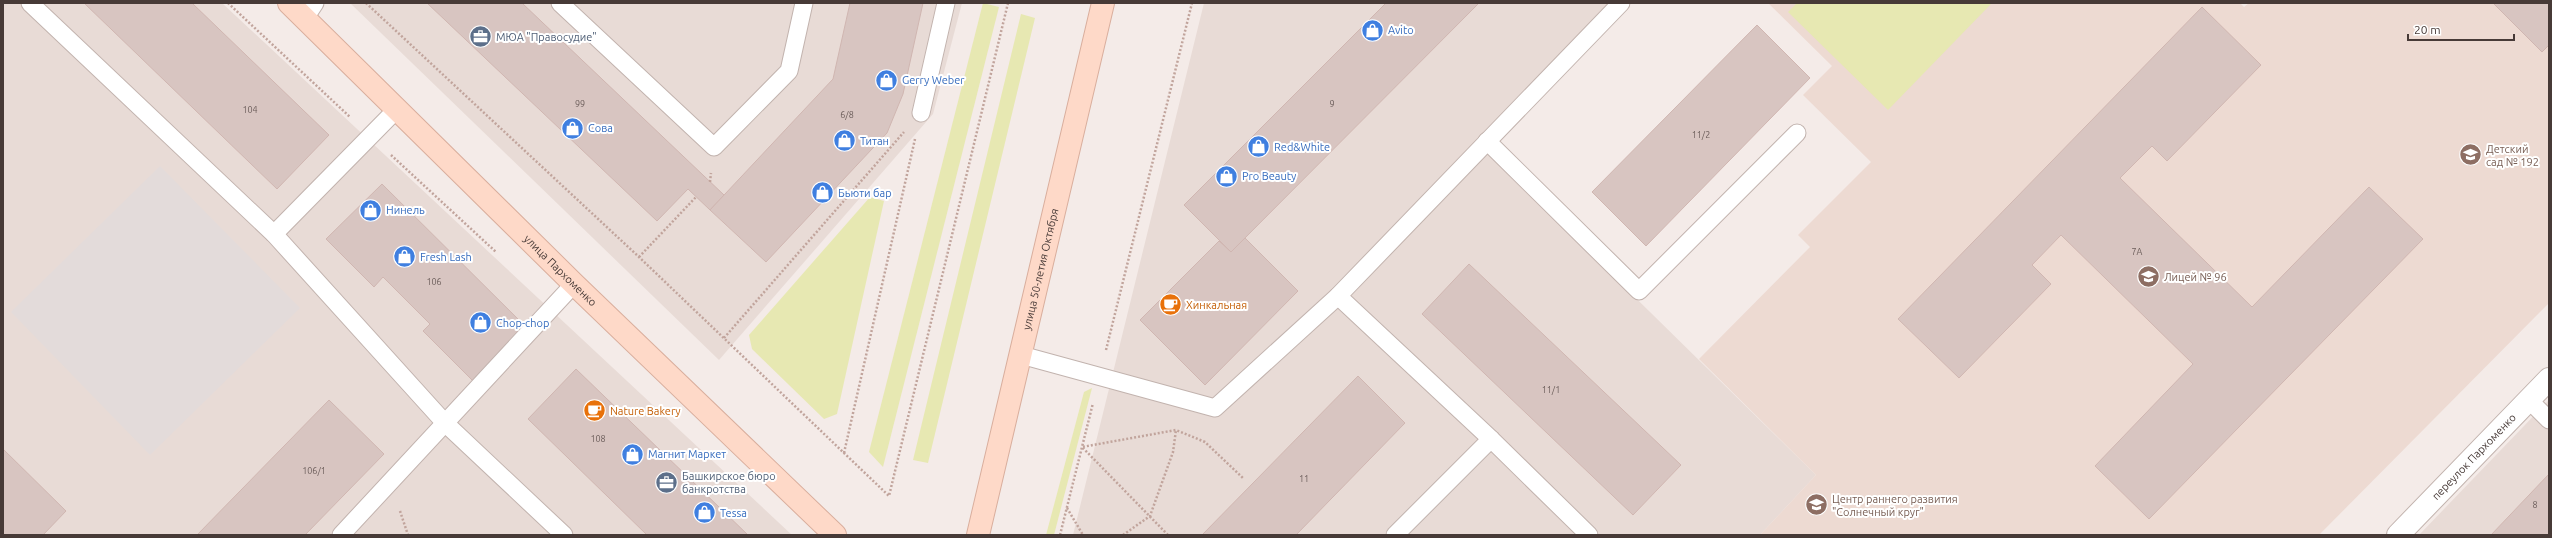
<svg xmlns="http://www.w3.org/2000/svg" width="2552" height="538" font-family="Ubuntu,sans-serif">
<rect width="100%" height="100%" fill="#f4ebe8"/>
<!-- residential -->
<g fill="#e8dbd6">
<path d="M3,3H222L792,535H3Z"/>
<path d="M350,3H962L933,114L719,360Z"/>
<path d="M1204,3H1623L1480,145L1816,475L1760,535H1073Z"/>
<path d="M2549,400V535H2419Z"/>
</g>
<!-- industrial -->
<path fill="#e3dbda" d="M160,166L300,308L150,455L11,312Z"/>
<!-- education -->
<path fill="#eddad2" d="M1768,3H2240L2244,7L2249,3H2549V303L2319,535H1760L1816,475L1699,359L1810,247L1798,235L1871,162L1803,95L1832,66Z"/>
<!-- green -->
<g fill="#e7e8b2">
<path d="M983,3L999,7L883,467L869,452Z"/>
<path d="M1797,3H1992L1888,110L1788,12Z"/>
<path d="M1021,14L1035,18L928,463L913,460Z"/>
<path d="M870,197L884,201L837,414L824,419L752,349L749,335Z"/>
<path d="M1092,388L1054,535H1046L1084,392Z"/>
</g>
<!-- building -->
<g fill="#d8c5c1" stroke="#d0b6b1">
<path d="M84,3H192L329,135L277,189Z"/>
<path d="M427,3H522L724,195L710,210L688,189L657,221Z"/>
<path d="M850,3H923L903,94L887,133L766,262L710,210L833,79Z"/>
<path d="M1386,3H1479L1231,252L1184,205Z"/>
<path d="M2493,3H2549V45L2542,52Z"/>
<path d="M2202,7L2261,65L2167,161L2152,146L2120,178L2252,307L2369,187L2423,239L2149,519L2095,466L2193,364L2061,235L2032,265L2051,284L1959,378L1898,319Z"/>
<path d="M1757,25L1810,78L1646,246L1592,192Z"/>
<path d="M382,184L526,327L473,381L423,331L430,324L383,277L374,287L326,239Z"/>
<path d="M1245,238L1298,291L1205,385L1140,320L1219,241L1231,252Z"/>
<path d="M1469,264L1681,465L1633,515L1422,314Z"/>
<path d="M576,369L748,535H647L568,458L528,419Z"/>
<path d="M1358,376L1405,423L1296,535H1202Z"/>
<path d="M329,400L384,454L305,535H197Z"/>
<path d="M3,449L66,511L43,535H3Z"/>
<path d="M2549,474V535H2491Z"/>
</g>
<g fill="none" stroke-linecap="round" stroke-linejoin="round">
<defs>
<g id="lane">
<path d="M30,3L274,234L445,423L564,535"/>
<path d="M560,3L714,147L789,71L804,3"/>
<path d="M305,18L315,3"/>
<path d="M921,113L946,3"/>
<path d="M1487,141L1639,291L1797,133"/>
<path d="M274,234L396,110"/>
<path d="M1338,296L1491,439L1589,535"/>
<path d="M1021,355L1215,408L1338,296L1621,3"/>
<path d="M2529,400L2549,420"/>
<path d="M341,535L574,284"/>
<path d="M1395,535L1491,439"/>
</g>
<g id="street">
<path id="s1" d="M2398,535L2549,379"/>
</g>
<g id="secondary">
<path id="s2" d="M289,3L574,284L835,535"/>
<path id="s3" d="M978,535L1103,3"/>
</g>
</defs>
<!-- lane casing -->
<use href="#lane" stroke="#c2b3ae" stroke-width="19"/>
<!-- street casing -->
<use href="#street" stroke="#c2b3ae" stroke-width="24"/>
<!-- secondary casing -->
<use href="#secondary" stroke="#d9ae9d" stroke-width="24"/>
<!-- path -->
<g stroke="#c1a49c" stroke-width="2.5" stroke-dasharray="2 2" stroke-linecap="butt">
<path d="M228,3L350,117"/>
<path d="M366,3L639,257L889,496L1008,3"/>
<path d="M391,155L496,252"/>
<path d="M710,182L711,173"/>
<path d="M639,257L696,197"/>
<path d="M724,338L904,132"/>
<path d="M1106,350L1192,3"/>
<path d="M844,453L915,139"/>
<path d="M1067,508L1083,535"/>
<path d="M400,511L408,535"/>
<path d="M1060,535L1093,403"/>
<path d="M1123,535L1150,516L1173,452L1176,430"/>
<path d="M1168,535L1082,447L1176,430L1205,442L1244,479"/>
</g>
<!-- lane -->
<use href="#lane" stroke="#fff" stroke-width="17"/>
<!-- street -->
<use href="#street" stroke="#fff" stroke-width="22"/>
<!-- secondary -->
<use href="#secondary" stroke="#fed9c8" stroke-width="22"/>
</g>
<!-- icons -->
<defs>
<symbol id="shop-disc" viewBox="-11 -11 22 22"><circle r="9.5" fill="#3f7fe0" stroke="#fff"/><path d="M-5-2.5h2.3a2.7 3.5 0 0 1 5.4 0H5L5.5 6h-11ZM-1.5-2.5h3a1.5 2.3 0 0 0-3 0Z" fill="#fff"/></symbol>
<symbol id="office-disc" viewBox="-11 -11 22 22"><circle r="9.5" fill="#5c6f8a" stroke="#fff"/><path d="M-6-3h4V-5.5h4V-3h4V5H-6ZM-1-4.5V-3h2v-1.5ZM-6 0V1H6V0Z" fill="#fff"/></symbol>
<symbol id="school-disc" viewBox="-11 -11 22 22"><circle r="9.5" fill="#8d6e63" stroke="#fff"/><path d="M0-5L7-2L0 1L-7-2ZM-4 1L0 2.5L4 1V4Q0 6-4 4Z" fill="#fff"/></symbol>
<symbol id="cafe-disc" viewBox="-11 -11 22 22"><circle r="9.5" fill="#e8710a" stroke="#fff"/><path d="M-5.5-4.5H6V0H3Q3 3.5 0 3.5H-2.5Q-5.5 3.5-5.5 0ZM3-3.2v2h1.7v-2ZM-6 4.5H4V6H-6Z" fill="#fff"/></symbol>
</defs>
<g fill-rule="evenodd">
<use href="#shop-disc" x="1360" y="18" width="25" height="25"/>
<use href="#office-disc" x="468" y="24" width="25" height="25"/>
<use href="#shop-disc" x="874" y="68" width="25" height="25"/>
<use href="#shop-disc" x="560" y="116" width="25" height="25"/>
<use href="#shop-disc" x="832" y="128" width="25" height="25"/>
<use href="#shop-disc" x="1246" y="134" width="25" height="25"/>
<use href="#school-disc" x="2458" y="142" width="25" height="25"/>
<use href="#shop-disc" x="1214" y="164" width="25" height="25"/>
<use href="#shop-disc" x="810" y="180" width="25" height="25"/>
<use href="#shop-disc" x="358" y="198" width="25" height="25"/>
<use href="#shop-disc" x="392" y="244" width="25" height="25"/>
<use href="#school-disc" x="2136" y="264" width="25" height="25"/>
<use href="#cafe-disc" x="1158" y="292" width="25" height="25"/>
<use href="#shop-disc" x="468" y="310" width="25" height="25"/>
<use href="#cafe-disc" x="582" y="398" width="25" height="25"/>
<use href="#shop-disc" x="620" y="442" width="25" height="25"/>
<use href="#office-disc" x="654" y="470" width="25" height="25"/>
<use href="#school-disc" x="1804" y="492" width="25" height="25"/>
<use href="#shop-disc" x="692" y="500" width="25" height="25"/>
</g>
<g text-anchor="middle" stroke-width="4" stroke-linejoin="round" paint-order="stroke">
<!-- number labels -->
<g font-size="9" fill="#6b5d5a">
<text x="580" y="107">99</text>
<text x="1332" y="107">9</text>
<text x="250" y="113">104</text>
<text x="847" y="118">6/8</text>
<text x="1701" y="138">11/2</text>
<text x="2137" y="255">7А</text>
<text x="434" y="285">106</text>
<text x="1551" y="393">11/1</text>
<text x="598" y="442">108</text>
<text x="314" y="474">106/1</text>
<text x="1304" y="482">11</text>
<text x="2535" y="508">8</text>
</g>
<!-- shop labels -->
<g font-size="11" fill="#366cbe" stroke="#fff" text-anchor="start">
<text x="1388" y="34">Avito</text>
<text x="902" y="84">Gerry Weber</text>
<text x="588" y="132">Сова</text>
<text x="860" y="145">Титан</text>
<text x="1274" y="151">Red&amp;White</text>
<text x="1242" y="180">Pro Beauty</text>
<text x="838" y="197">Бьюти бар</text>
<text x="386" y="214">Нинель</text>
<text x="420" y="261">Fresh Lash</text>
<text x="496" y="327">Chop-chop</text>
<text x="648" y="458">Магнит Маркет</text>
<text x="720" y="517">Tessa</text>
</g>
<!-- service labels -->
<g font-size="11" fill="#4e5e75" stroke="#fff" text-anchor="start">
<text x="496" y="41">МЮА "Правосудие"</text>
<text x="682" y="480">Башкирское бюро<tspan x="682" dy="13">банкротства</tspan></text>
</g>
<!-- education labels -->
<g font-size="11" fill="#785e54" stroke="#fff" text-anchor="start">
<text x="2486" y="153">Детский<tspan x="2486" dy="13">сад № 192</tspan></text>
<text x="2164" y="281">Лицей № 96</text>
<text x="1832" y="503">Центр раннего развития<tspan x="1832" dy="13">"Солнечный круг"</tspan></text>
</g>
<!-- street labels -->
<g font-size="11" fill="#473a37" stroke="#fff">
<text dy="4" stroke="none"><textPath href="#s3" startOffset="273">улица 50-летия Октября</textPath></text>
<text dy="4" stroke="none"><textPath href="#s2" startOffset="381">улица Пархоменко</textPath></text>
<text dy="4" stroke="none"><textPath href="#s1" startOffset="109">переулок Пархоменко</textPath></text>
</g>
<!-- food labels -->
<g font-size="11" fill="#c56008" stroke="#fff" text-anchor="start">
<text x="1186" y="309">Хинкальная</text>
<text x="610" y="415">Nature Bakery</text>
</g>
</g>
<!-- border -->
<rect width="2552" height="538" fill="none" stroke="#473a37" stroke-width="8"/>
<!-- scale -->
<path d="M2408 34v6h106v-6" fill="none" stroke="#473a37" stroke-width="2"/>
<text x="2414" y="34" font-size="12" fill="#473a37" stroke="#ffffff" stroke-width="3" paint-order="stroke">20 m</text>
</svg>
